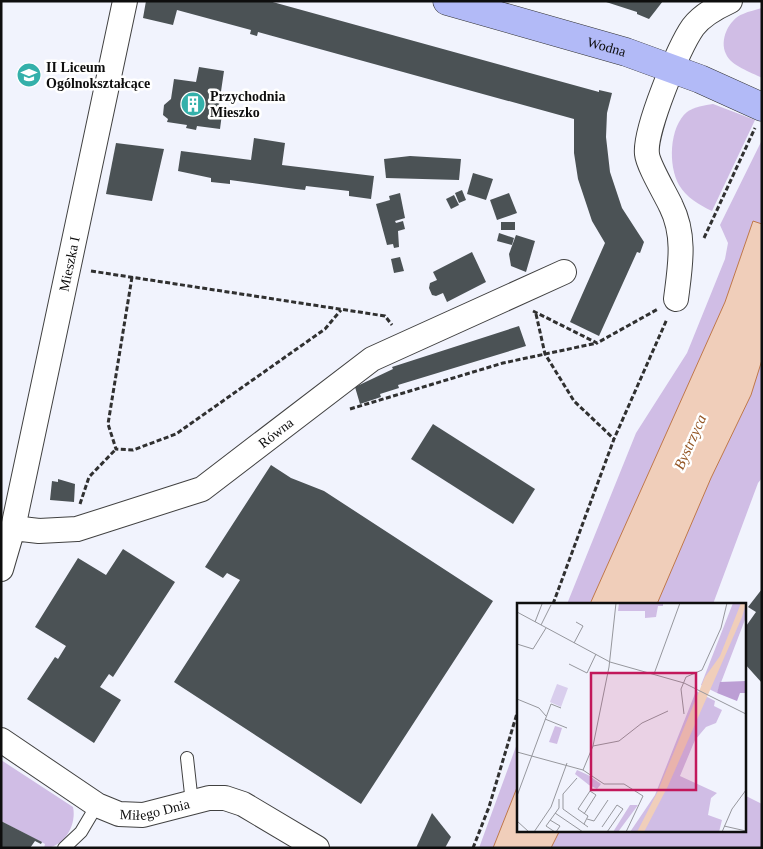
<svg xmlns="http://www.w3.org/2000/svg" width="763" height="849" font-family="Georgia,serif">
<rect width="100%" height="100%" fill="#f1f3fd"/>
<!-- green -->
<g fill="#d0bde5">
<path d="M762,8V78C751,72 731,66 726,54C719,40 729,19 743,14C749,11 756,10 762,8Z"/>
<path d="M713,104L755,120L712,211C699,205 686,197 679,185C668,166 669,127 687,112C694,107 705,105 713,104Z"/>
<path d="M762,140V478L758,483L713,604H567L636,433L687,353L725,259L728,243L720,225Z"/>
<path d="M518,741V830H744V795L762,804V848H479Z"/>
<path d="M1,760L73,807C77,825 64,848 44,848L45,844L1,821Z"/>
</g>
<!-- water -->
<g fill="#f0ceba" stroke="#bf7849">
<path d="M753,221L762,224V360L751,395L711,478L657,604H590L725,302Z"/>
<path d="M518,785V830H560L551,848H493Z"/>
</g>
<!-- building -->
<g fill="#4b5255">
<path d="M146,1H269L599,92V90L612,93L607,113L606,137L610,172L622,208L644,242L640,253L637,252L599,336L570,322L605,243L592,221L578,179L574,153V119L258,32L257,36L250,34L251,30L177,10L173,25L143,18Z"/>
<path d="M603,1H663L649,19L637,14V12Z"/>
<path d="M199,67L224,71L219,105L223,106L220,129L197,126L196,130L186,128L187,125L167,122L168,119L163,115L164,105L171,99L174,79L196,82Z"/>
<path d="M254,138L285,143L282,165L374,176L371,199L349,196V191L306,186L305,190L296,189L230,180V184L211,182V178L178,171L181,151L251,160Z"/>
<path d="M116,143L164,149L152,201L106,194Z"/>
<path d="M410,156L461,159L459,180L386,178L384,159Z"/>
<path d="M473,173L493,179L486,200L467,194Z"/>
<path d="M462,190L466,200L459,203L455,193Z"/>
<path d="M400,193L405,218L395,221L396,223L403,221L405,229L398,231L399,247L394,248L393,244L387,245L376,204L390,200L389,196Z"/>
<path d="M509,193L517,213L497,220L490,200Z"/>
<path d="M454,195L459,205L451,209L446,199Z"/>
<rect x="501" y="222" width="14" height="8"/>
<path d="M499,233L514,238L512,245L497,241Z"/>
<path d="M516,235L535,241L526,272L511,266L509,254Z"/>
<path d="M472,252L486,282L447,302L443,293L436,296L432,295L429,288L430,283L437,280L433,272Z"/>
<path d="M400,257L404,271L394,273L391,259Z"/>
<path d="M519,326L526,346L398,385L399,388L380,394L381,397L360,404L355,387L393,369L392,367Z"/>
<path d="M433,424L535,489L513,524L411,459Z"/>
<path d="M271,465L291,478L324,491L493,601L361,804L174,682L240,580L227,573L223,578L205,567Z"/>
<path d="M58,479L75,484L74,502L50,500L52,481L58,482Z"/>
<path d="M123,549L175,582L113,677L109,674L100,687L121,700L94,743L27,699L55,657L58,659L66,646L35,627L78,558L106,575Z"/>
<path d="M762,589V683L744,663V629L756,612L748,607Z"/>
<path d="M432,813L451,837L445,848H416Z"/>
<path d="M1,821L42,842L41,844L35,841L30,848H1Z"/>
</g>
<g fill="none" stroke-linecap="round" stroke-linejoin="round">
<defs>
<g id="lane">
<path d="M187,758L192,803"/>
<path d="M64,848L81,832L97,805"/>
</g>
<g id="street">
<path d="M676,299C680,267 686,236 671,206C666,195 648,165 647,154C644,131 679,47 693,27C702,15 717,7 730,1"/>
<path id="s1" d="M13,528L125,1"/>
<path id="s2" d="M1,569L13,528L39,531L77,529L202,489L372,359L564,272"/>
<path id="s3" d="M1,740L97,805L119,814L143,815L209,798H225L243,804L317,848"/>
</g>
<g id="secondary">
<path id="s4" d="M447,1L626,52L700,79L762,107"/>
</g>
</defs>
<!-- lane casing -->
<use href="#lane" stroke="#414141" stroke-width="14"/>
<!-- street casing -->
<use href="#street" stroke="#414141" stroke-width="26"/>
<!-- secondary casing -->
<use href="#secondary" stroke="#303030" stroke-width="29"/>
<!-- path -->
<g stroke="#303030" stroke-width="3" stroke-dasharray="5 2.5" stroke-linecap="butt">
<path d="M704,238L755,128"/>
<path d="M91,271L385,316L392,325"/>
<path d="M132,277L108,424L116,449L133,450L176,434L325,329L341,310"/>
<path d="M533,311L597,343L658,309"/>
<path d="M536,314L545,354L574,401L614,439"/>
<path d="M350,409L503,363L597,343"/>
<path d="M80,504L89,477L116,449"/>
<path d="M553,604L614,439L667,319"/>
<path d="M473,848L489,807L518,710"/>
</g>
<!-- lane -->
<use href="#lane" stroke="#fff" stroke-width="12"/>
<!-- street -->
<use href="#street" stroke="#fff" stroke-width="24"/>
<!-- secondary -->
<use href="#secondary" stroke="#b2baf7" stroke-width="28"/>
</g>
<!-- icons -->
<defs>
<symbol id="school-disc" viewBox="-11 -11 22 22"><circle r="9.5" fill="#34b0aa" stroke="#fff"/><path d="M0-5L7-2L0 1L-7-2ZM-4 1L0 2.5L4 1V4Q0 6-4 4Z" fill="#fff"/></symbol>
<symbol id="building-disc" viewBox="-11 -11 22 22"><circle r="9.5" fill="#34b0aa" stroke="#fff"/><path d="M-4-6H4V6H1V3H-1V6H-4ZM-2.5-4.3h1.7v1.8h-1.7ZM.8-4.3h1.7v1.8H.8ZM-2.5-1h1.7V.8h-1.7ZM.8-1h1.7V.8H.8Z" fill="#fff"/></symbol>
</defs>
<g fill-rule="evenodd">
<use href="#school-disc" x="15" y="61" width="28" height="28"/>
<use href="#building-disc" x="179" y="90" width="28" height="28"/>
</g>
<g text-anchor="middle" stroke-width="5" stroke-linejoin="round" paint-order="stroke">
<!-- street labels -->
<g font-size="14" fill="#0e0e0e" stroke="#fff">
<text dy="5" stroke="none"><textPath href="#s4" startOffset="166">Wodna</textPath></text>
<text dy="5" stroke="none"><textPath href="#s1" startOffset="270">Mieszka I</textPath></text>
<text dy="5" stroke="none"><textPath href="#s2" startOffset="331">Równa</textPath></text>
<text dy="5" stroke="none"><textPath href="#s3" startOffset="176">Miłego Dnia</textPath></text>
</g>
<!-- poi labels -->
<g font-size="14" font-weight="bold" fill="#0e0e0e" stroke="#fff" text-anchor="start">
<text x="46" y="72">II Liceum<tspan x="46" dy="16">Ogólnokształcące</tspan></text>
<text x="210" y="101">Przychodnia<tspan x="210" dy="16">Mieszko</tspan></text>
</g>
<!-- water labels -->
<g font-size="15" font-style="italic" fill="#935524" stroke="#fff">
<text transform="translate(690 442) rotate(-66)" y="5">Bystrzyca</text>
</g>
</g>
<!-- overview -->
<g transform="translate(517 603)">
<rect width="229" height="229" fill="#f1f3fd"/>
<path d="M102,0H146V3H141L139,14L128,15V8H101ZM216,0H229V14L200,90L184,82ZM179,88L198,98L197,103L205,107L199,120L189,124L178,137L163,173L200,190L194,195L191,212L205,217L202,229H113L138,192ZM38,123L45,125L40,141L32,139ZM60,167L71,172L84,181L80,186L72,182L58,171ZM113,202H121L101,229H96Z" fill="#d0bde5"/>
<path d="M229,78V90H223L220,98L200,90L203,79Z" fill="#bc9ed4"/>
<path d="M40,81L51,85L44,104L33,99Z" fill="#d9ceed"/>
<path d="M224,0H229L225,14L151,183L127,229H120L140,190L188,74L203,53Z" fill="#f0ceba"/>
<path fill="none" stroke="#96979d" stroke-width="1" d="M0,9L93,59L167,80L229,111M18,19L25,1M24,22L34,2M57,40L66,23L59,19M0,41L16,46L29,25M52,61L70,70L79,51M137,71L163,0M0,96L22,105L29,113M167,111L164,86L169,74L185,67L204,25L210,0M28,116L50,125M76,143L92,64L99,0M0,149L66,167L76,143L102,138L125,120L151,108M66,167L87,181H107L126,193L109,229M60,175L46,191V206L71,224M0,193L34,101L44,105M38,210L66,229M70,216L77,218L91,197M33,217L43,223L39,229M0,218L12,229M67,221L71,213L61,206L73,188L79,192L67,211M207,223L229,228M85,224L100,202L106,206L90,229M17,229L34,204L50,160M38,229L29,223L42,205V196M205,229L215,206L229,187"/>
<path fill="#c2185b" fill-opacity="0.15" stroke="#c2185b" stroke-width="2.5" d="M74,70H179V187H74Z"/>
<rect width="229" height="229" fill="none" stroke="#0e0e0e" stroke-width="2.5"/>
</g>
<!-- border -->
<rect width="763" height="849" fill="none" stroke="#0e0e0e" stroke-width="5"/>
</svg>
